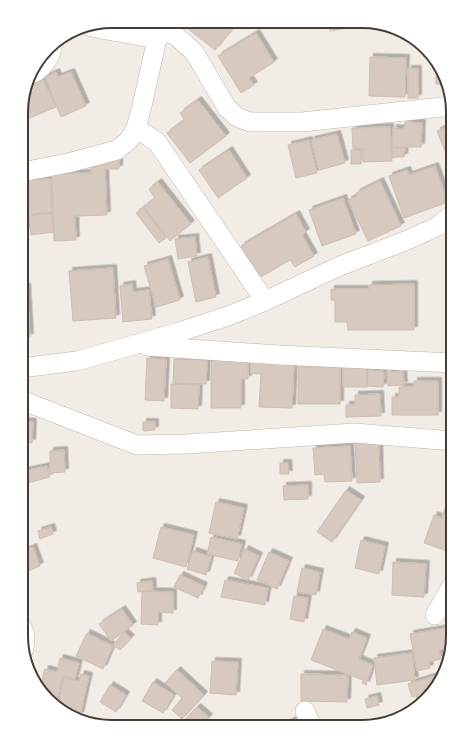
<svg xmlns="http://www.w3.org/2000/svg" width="474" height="748" font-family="'Roboto Condensed',sans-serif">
<defs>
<filter id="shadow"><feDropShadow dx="3.5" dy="-3.5" stdDeviation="0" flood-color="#0004"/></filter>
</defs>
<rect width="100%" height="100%" fill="#f2ece6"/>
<!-- building -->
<g fill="#d7c9bf" stroke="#cebcaf" filter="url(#shadow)">
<path d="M193,22H238L215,50L187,28Z"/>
<path d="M328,22L364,23L365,25L330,31Z"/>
<path d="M256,33L274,62L249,78L254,85L241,93L218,56Z"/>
<path d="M370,57L406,58L405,97L369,96Z"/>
<path d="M436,64L446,77L448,85L436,84Z"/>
<rect x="408" y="69" width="10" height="29"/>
<path d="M56,72L58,77L71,72L86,106L61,117L45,77Z"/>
<path d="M42,77L56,107L25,120L22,112V100L27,84Z"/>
<path d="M198,100L226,136L190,163L167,133L185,120L180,113Z"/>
<path d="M405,122L422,123L421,147H392L393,128L404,129Z"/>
<path d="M453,124V159L449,161L437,131Z"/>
<path d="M390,127L392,161L363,162V149H353L352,128Z"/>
<path d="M337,134L345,163L319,170L311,140Z"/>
<path d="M309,140L317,173L296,178L288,145Z"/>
<path d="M393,148H405L404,157H392Z"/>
<path d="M229,150L247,178L218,198L199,170Z"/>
<rect x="351" y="150" width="10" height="14"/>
<path d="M119,160V169H105L107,215L75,216L76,240L54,241L52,174L91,173V161Z"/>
<path d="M435,166L448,202L404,218L389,176L407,170L409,175Z"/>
<path d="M50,179L52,213L27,214L26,180Z"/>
<path d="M380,181L401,226L368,241L348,200L357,196L356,193Z"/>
<path d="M158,182L191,224L170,241L144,207L155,198L149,189Z"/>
<path d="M343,198L356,234L322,246L309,210Z"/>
<path d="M22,204L26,226H22Z"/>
<path d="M143,208L166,238L159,243L136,213Z"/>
<path d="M51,213L54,232L31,235L28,216Z"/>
<path d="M296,214L306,232L302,235L314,256L295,267L290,260L259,278L241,246Z"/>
<path d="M195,237L197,256L178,259L175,239Z"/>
<path d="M208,257L216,297L196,302L188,262Z"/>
<path d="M168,259L180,300L156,307L144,266Z"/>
<path d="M113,268L116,318L73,321L69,271Z"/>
<path d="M132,284L133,292L149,290L152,319L123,322L120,286Z"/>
<path d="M414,284V330H348L347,322H335V300H331V289H369V285Z"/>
<path d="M21,287H27L30,337L21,338Z"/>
<path d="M147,358L166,359L164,401L145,400Z"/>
<path d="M174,359L207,360L206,384L173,383Z"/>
<path d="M211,360H248V379H241V408H211Z"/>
<path d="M251,361L294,363L292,408L259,407L261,374L251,373Z"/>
<rect x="298" y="367" width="42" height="37"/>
<path d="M343,367H366L367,387H343Z"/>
<path d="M368,370L384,371L383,387L367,386Z"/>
<path d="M403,371L404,385L388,386L387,372Z"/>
<path d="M447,379H453V422H448Z"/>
<path d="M414,381H438V415H392V397H399V387H414Z"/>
<path d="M171,384L199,385L198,409L171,408Z"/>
<path d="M380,394L381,416L346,417V405H355V395Z"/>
<path d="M21,421L33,422L32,443L21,442Z"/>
<path d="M143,422H155V430L143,431Z"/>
<path d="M355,441H379L380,482L357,483Z"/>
<path d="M350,446L352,481L325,482L324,474L315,475L313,448Z"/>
<path d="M64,450L65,472L50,473V451Z"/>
<path d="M280,463H288L289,474H280Z"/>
<path d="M47,466L50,477L27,483L24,471Z"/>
<path d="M308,485V499L284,500L283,486Z"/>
<path d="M346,490L361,500L332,542L317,532Z"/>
<path d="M216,502L244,508L237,539L209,533Z"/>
<path d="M445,508L453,511V553L424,543L434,515L442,518Z"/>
<path d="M51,527L53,534L40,539L38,531Z"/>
<path d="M161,527L194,535L186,567L153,558Z"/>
<path d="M211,537L242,544L238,561L207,554Z"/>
<path d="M361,540L385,546L379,574L355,568Z"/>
<path d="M33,547L40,566L21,574V552Z"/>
<path d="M245,549L259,556L248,580L234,573Z"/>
<path d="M193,551L211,557L206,575L187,569Z"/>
<path d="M269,552L289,561L277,589L257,580Z"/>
<path d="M393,562L426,564L424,597L392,595Z"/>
<path d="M302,568L320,572L316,595L297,592Z"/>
<path d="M180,575L204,586L198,598L174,587Z"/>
<path d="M225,580L268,588L265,605L221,597Z"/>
<path d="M152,581L153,590L138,592L137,583Z"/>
<path d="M142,591L173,592V613L158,612V625L141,624Z"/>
<path d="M294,596L308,598L304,622L290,619Z"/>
<path d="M122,609L133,625L111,641L99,624Z"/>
<path d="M445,628L449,648L439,650L441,659L429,662L430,668L417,671L410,634Z"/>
<path d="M323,629L349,639L352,632L367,638L359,659L373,665L366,685L362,683L363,680L311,660Z"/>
<path d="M124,632L131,638L120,650L113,645Z"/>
<path d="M87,633L113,646L103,669L76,656Z"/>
<path d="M412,653L415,680L377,685L374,658Z"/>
<path d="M60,658L79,663L75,679L63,676L55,707L47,696L48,695L46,694L40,687L45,669L57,672Z"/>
<path d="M212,661L238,662L236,695L210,693Z"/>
<path d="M177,670L204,695L182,719L172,710L182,698L165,683Z"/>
<path d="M81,674L89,676L80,716L68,713L57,709L64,678L79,681Z"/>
<path d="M301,674L348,675L347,702L301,701Z"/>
<path d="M441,674L434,691L429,696L428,692L412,697L408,684Z"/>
<path d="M153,682L174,695L163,713L142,701Z"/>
<path d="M110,685L126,695L116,712L100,702Z"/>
<path d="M427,694L428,696L418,704L416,697Z"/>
<path d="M377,696L379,705L367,708L365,699Z"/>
<path d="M197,707L209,717L201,727L179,726Z"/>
<path d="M292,720L296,727H282Z"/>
</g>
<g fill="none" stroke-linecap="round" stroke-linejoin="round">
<defs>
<g id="street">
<path d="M89,26L101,29L157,39"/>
<path d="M29,75C43,70 51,58 53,43"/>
<path d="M136,128L157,142L265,301"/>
<path d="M22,172L68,163L117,150L129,140L136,128L141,110L157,39L164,31L175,35L194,52L227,108L237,117L250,122H302L452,106"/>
<path d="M147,346L279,355L453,363"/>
<path d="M21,368L77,361L176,333L228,316L265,301L340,266L410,239L438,226L453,214"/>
<path d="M21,400L137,445L187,444L355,433L453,441"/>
<path d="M435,615L453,584"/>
<path d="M21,625L25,635L24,649"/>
<path d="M305,711L312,727"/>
</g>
</defs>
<!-- street casing -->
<use href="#street" stroke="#c0b5ac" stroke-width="20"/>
<!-- street -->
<use href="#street" stroke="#fff" stroke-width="19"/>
</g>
<!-- crop -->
<path d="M0 0H474V748H0ZM112 28H362A84 84 0 0 1 446 112V636A84 84 0 0 1 362 720H112A84 84 0 0 1 28 636V112A84 84 0 0 1 112 28Z" fill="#fff" fill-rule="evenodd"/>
<path fill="none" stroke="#453c36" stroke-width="2" d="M112 28H362A84 84 0 0 1 446 112V636A84 84 0 0 1 362 720H112A84 84 0 0 1 28 636V112A84 84 0 0 1 112 28Z"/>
</svg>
